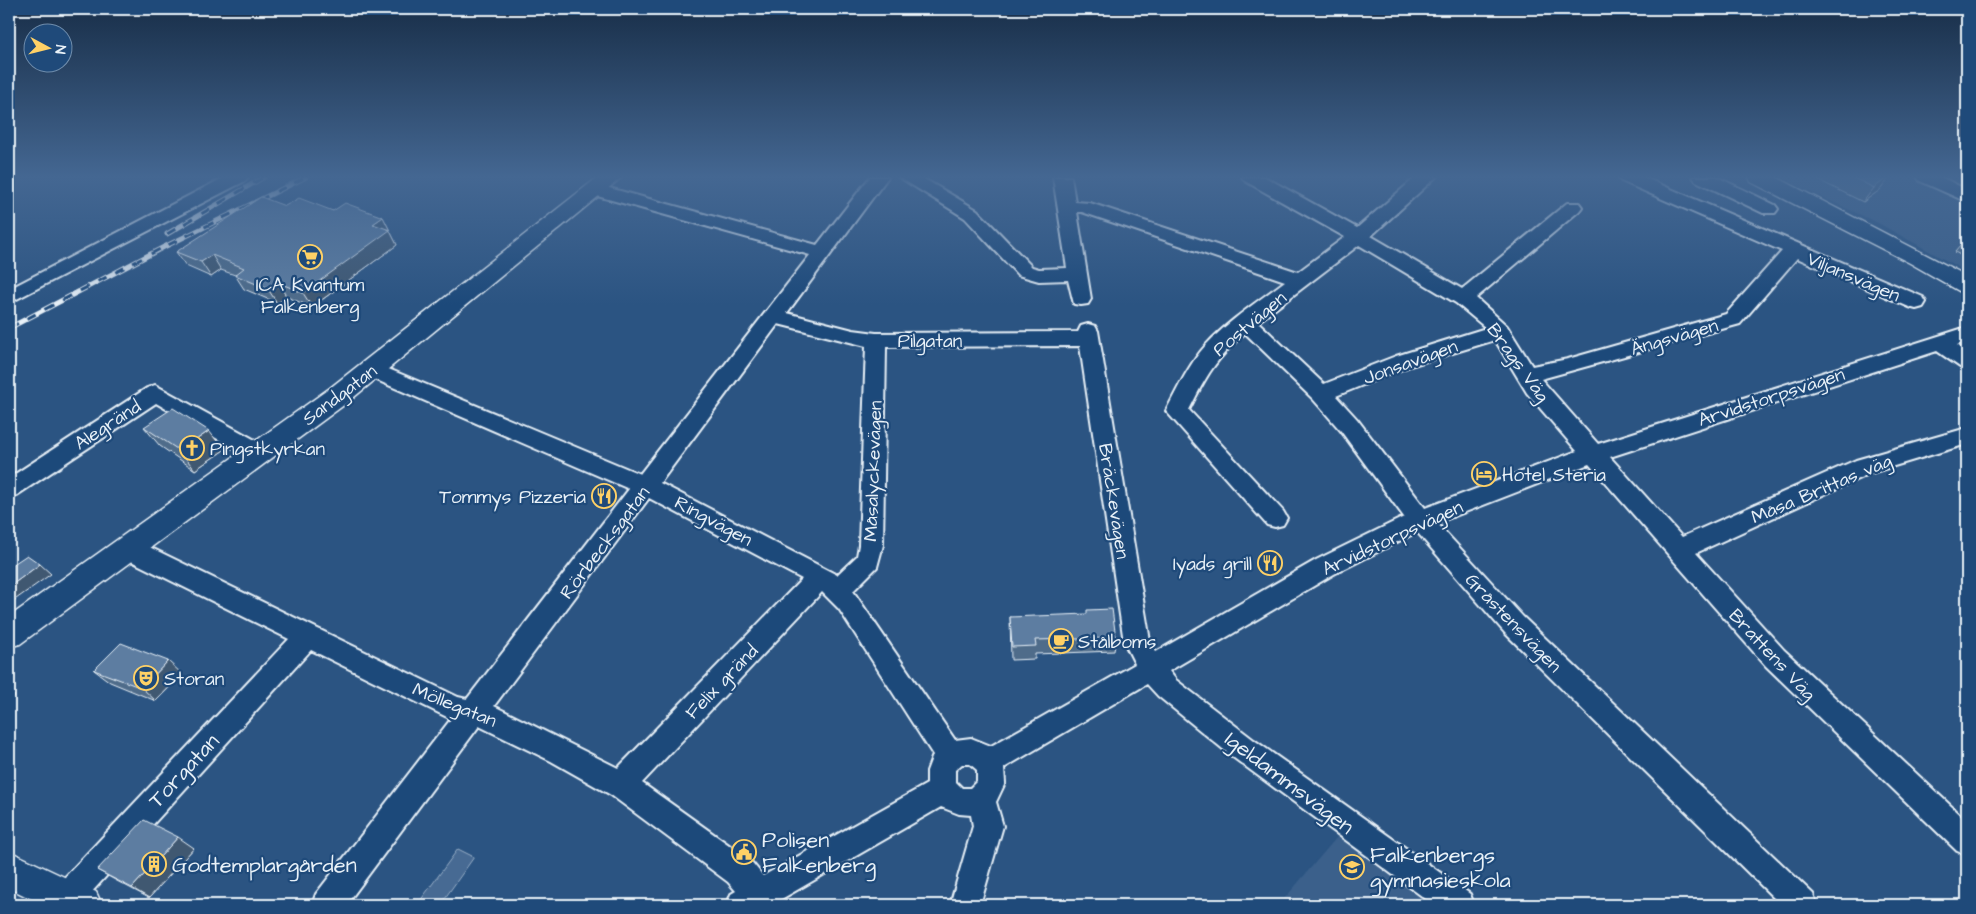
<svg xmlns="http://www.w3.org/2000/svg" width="1976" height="914" font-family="'Architects Daughter',sans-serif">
<rect width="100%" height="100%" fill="#2b5482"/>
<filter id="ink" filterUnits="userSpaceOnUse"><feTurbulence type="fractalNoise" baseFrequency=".02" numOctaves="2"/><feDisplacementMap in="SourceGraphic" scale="10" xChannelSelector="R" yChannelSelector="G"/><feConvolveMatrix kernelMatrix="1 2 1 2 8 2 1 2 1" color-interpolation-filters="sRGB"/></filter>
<g filter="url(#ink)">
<!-- built -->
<g fill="#3a608b">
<path d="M1779,177H1967V272L1878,223Z"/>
<path d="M1343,830L1444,905H1279Z"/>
</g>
<!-- green -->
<path fill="#476b93" stroke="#98aec6" d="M458,849L474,857L440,905H417Z"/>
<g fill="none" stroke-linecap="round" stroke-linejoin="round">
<defs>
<g id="minor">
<path d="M225,177H248L245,181L9,303V289Z"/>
<path d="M870,177H888L787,313L853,330L876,333L1078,332L1081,326L1088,324L1095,326L1098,331L1150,641L1156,652L1316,560L1404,517L1341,431L1313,399L1245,333C1215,360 1207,374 1189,410L1283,511L1287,518L1283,525L1275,527L1267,525L1166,411C1178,388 1189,364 1206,345C1229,320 1259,301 1285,281L1082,212H1077L1091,299L1088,304L1081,305L1074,304L1068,280L1039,281L1018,275L965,218L899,177H921L977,210L1032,267L1039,269L1067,268L1053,177H1071L1075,202L1090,203L1298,272L1345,237L1245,181L1242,177H1265L1357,228L1416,177H1436L1371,236L1462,289L1567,203H1579L1582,207L1579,211L1476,298L1507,326L1532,366L1568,359L1726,314L1782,251L1621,181L1618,177H1643L1923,297L1926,302L1923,307L1916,309L1909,307L1797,258L1740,324L1541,379L1598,444L1967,327V341L1957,345L1967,352V369L1960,367L1937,351L1610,457L1682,537L1856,460L1967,428V444L1871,473L1696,553L1784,650L1967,821V855L1957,851L1766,666L1589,464L1437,523L1523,617L1813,894L1817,905H1781L1505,633L1417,532L1334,574L1169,671L1176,680L1254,740L1470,894L1474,905H1434L1234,758L1158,696L1147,684L1004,768L1005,783L996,802L1003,826L980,905H950L973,826L971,815L959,814L941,807L771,905H727L731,894L736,891L728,882L611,795L551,761L479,726L346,905H312L316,894L451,719L311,650L80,905H45L49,894L289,639L119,555L116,548L119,541L128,538L137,541L458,697L467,699L629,489L365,375L362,370L365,365L372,363L379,365L640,474L810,255L590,194L587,190L590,186H602L817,245ZM1359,245L1456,303L1486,328L1396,356L1324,384L1258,322ZM778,324L866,346L859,545L857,556L837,575L660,483ZM1495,340L1527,393L1577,451L1425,508L1357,419L1336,396L1410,366ZM1080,346L1124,642L1135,664L991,746L971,738L955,740L853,591L877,567L883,545L886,347ZM649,498L802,579L618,768L494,706ZM822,592L839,609L933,755L927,771V784L763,876L750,860L642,783ZM962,764H970L977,770V781L970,788H962L955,781V770Z"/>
<path d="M1693,177H1717L1775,205L1778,209L1775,213H1763L1696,181Z"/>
<path d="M1917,177H1941L1967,190V202L1920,181Z"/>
<path d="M155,385L268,447L271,453L268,459L260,461L252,459L156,403L17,495L9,498V478L147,388Z"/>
</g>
<g id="major">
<path d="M598,177H622L348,402L20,644L9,647V617L330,388Z"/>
<path d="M1749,177H1776L1967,276V294L1959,291L1910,263L1751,182Z"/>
<path d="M9,851L96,892L102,905H44L9,888Z"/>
</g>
</defs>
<!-- minor casing -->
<use href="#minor" stroke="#e8f1f8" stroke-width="4"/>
<!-- major casing -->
<use href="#major" stroke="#e8f1f8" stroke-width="3"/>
<!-- minor -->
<use href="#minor" fill="#1f4a7a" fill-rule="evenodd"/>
<!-- major -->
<use href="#major" fill="#1f4a7a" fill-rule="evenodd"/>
<defs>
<g id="rail">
<path d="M167,234L264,177"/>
<path d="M9,328L164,247L306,177"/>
</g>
</defs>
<!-- rail casing -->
<use href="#rail" stroke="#e8f1f8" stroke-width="5"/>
<!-- rail -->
<use href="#rail" stroke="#1f4a7a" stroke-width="3" stroke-dasharray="10" stroke-linecap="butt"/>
</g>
<!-- wall -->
<g fill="#506c8a" stroke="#e8f1f8">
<path d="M1812,177H1890L1880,190L1863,202Z"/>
<path d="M285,206L333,211L383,217L397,245L312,307L287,297L277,303L244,289L235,275L221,270L211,277L186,266L176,252Z"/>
<path d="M1967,238V259L1955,252Z"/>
<path d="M144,427L224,450L195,470L160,446Z"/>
<path d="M1010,617L1116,638L1114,651L1035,654V659L1011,660Z"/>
<path d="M94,670L182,674L156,701L110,682Z"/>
<path d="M194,848L149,898L115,880L97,870Z"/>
</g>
<!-- shaded-wall -->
<g fill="#415871" stroke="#e8f1f8">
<path d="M1888,177H1890L1880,190L1863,202L1874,188Z"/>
<path d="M383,217L397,245L312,307L303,293L373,224Z"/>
<path d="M212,255L221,270L211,277L201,262Z"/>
<path d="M277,282L287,297L277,303L268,289Z"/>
<path d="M209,431L224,450L195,470L180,451Z"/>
<path d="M40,564L51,574L9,604V587Z"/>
<path d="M168,661L182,674L156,701L142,688Z"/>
<path d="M9,691L15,696L9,701Z"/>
<path d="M178,837L194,848L149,898L132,888Z"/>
</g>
<!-- building -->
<g fill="#5d7da1" stroke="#e8f1f8">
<path d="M1852,177H1888L1874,188Z"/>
<path d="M261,197L285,206L299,198L333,211L345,203L383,217L373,224L390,230L303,293L277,282L268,289L235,275L244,268L212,255L201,262L176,252Z"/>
<path d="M173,408L209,431L180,451L144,427Z"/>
<path d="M27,555L40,564L9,587V567Z"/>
<path d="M1112,609L1116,638L1035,640L1036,646L1012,647L1010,617L1087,614V610Z"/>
<path d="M121,643L168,661L142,688L94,670Z"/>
<path d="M144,820L178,837L132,888L97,870Z"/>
</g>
</g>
<!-- sky -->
<linearGradient id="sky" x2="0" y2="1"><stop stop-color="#182e48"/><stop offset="0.58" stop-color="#446792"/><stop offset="1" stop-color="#446792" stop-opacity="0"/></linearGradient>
<rect width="1976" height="305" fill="url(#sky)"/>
<!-- icons -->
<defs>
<symbol id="supermarket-ring" viewBox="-11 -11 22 22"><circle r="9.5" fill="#1f4a7a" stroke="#ffd166" stroke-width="1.5"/><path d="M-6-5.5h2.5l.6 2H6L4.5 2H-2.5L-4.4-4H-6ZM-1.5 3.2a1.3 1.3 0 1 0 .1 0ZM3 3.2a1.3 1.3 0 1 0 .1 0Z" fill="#ffd166"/></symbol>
<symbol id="church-ring" viewBox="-11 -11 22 22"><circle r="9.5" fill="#1f4a7a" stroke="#ffd166" stroke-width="1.5"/><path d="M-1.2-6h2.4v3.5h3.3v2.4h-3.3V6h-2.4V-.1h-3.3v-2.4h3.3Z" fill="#ffd166"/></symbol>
<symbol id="hotel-ring" viewBox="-11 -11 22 22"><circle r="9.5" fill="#1f4a7a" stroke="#ffd166" stroke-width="1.5"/><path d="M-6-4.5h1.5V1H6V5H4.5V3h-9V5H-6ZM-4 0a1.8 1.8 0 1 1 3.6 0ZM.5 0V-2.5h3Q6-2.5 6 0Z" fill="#ffd166"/></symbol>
<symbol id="restaurant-ring" viewBox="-11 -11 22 22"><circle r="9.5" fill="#1f4a7a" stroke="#ffd166" stroke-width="1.5"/><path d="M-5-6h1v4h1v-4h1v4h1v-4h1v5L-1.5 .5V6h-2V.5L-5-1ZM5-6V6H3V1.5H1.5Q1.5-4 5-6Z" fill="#ffd166"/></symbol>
<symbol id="cafe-ring" viewBox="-11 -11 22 22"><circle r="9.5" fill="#1f4a7a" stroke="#ffd166" stroke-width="1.5"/><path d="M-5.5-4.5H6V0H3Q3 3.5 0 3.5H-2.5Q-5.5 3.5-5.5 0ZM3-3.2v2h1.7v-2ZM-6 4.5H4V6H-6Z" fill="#ffd166"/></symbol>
<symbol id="theatre-ring" viewBox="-11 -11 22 22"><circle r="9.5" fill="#1f4a7a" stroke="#ffd166" stroke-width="1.5"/><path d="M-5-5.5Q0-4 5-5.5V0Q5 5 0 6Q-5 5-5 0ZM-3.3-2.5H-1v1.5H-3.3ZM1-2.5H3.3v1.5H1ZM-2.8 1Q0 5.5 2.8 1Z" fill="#ffd166"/></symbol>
<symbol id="civic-ring" viewBox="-11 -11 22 22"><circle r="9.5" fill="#1f4a7a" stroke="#ffd166" stroke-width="1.5"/><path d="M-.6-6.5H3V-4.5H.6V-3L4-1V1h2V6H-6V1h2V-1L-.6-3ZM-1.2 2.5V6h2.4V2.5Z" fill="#ffd166"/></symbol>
<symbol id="building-ring" viewBox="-11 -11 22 22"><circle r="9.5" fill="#1f4a7a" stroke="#ffd166" stroke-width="1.5"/><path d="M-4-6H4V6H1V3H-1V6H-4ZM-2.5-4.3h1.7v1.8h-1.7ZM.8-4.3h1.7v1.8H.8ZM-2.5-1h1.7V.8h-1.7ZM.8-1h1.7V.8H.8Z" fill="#ffd166"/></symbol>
<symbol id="school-ring" viewBox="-11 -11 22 22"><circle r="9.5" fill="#1f4a7a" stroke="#ffd166" stroke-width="1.5"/><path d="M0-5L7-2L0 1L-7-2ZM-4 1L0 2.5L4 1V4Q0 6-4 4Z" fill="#ffd166"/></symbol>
</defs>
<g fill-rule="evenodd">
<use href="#supermarket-ring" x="296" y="243" width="28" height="28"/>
<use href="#church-ring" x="178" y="434" width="28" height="28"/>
<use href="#hotel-ring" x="1470" y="460" width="28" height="28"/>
<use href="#restaurant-ring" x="590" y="482" width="28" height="28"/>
<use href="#restaurant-ring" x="1256" y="549" width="28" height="28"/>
<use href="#cafe-ring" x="1047" y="627" width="28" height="28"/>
<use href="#theatre-ring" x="132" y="664" width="28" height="28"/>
<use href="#civic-ring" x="730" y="838" width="28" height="28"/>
<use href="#building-ring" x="140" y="850" width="28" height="28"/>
<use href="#school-ring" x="1338" y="853" width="28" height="28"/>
</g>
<g text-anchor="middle" stroke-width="4.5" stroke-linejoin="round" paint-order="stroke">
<!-- street labels -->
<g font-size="19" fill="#e8f1f8" stroke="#1f4a7a">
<text transform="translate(1854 276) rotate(23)" y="7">Viljansvägen</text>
<text transform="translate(1249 323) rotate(-40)" y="7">Postvägen</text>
<text transform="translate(1674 336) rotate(-16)" y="7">Ängsvägen</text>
<text x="930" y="347">Pilgatan</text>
<text transform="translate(1410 361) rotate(-20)" y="7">Jonsavägen</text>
<text transform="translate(1519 362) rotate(54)" y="7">Brags Väg</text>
<text transform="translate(339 394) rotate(-37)" y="7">Sandgatan</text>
<text transform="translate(1771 396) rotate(-18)" y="7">Arvidstorpsvägen</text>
<text transform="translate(107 424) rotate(-33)" y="7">Alegränd</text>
<text transform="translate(872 471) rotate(-88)" y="7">Måsalyckevägen</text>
<text transform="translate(1821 488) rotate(-23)" y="7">Måsa Brittas väg</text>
<text transform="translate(1115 501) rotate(81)" y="7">Bräckevägen</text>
<text transform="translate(714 520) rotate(28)" y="7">Ringvägen</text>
<text transform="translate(1392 537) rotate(-25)" y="7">Arvidstorpsvägen</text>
<text transform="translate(604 542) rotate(-53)" y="7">Rörbecksgatan</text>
<text transform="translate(1514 622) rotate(46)" y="7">Gråstensvägen</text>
<text transform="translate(1773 654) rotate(47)" y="7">Brattens Väg</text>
<text transform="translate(721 681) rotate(-46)" y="7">Felix gränd</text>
<text transform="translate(455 704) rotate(22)" y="7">Möllegatan</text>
</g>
<!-- poi labels -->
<g font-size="19" fill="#e8f1f8" stroke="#1f4a7a" text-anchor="start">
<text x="310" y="291" text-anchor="middle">ICA Kvantum<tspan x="310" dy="22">Falkenberg</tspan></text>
<text x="210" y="455">Pingstkyrkan</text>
<text x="1502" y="481">Hotel Steria</text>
<text x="586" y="503" text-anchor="end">Tommys Pizzeria</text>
<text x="1252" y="570" text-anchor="end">Iyads grill</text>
<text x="1078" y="648">Stålboms</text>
<text x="164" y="685">Storan</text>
</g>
<!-- near-street labels -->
<g font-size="22" fill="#e8f1f8" stroke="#1f4a7a">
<text transform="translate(183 770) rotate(-47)" y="8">Torgatan</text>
<text transform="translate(1290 782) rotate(37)" y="8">Igeldammsvägen</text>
</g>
<!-- near-poi labels -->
<g font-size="22" fill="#e8f1f8" stroke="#1f4a7a" text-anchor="start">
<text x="762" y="847">Polisen<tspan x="762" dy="25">Falkenberg</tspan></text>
<text x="1370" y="862">Falkenbergs<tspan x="1370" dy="25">gymnasieskola</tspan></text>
<text x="172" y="872">Godtemplargården</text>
</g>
</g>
<!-- margin -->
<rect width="1976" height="914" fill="none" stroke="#1f4a7a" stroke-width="30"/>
<rect x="15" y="15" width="1946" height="884" fill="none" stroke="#e8f1f8" stroke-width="2" filter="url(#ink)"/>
<!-- north arrow -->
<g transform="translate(48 48) rotate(97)"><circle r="24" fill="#1f4a7a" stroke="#6f8dac"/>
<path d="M0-4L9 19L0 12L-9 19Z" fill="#ffd166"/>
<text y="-8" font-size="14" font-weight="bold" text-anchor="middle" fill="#e8f1f8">N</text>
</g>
</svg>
